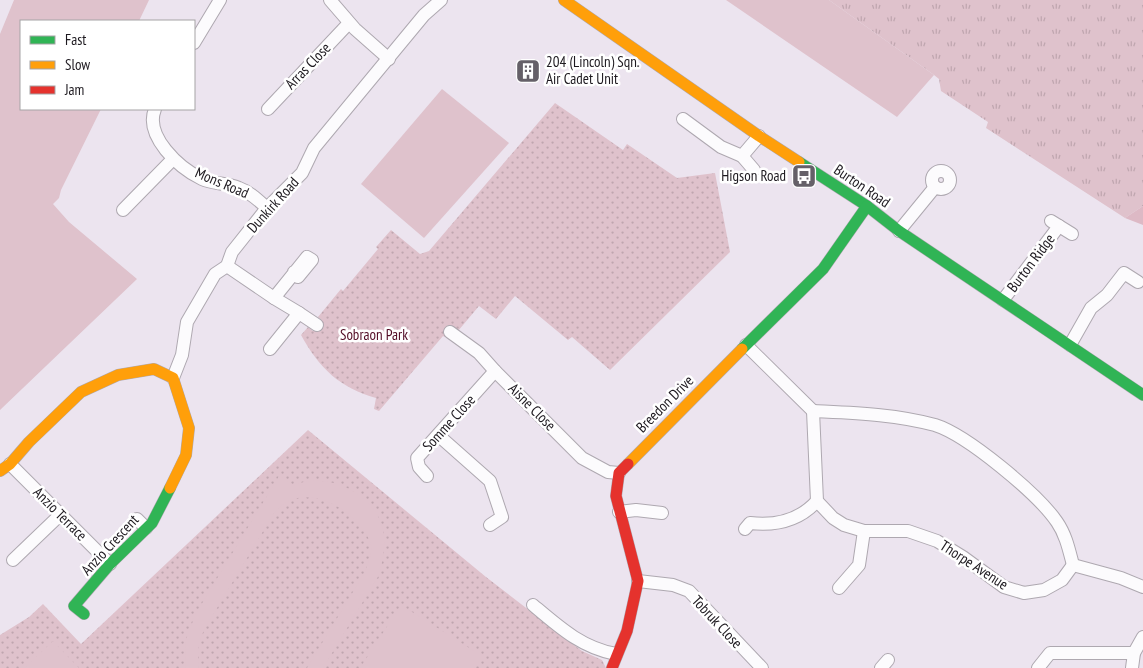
<svg xmlns="http://www.w3.org/2000/svg" width="1143" height="668" font-family="'PT Sans Narrow',sans-serif">
<defs>
<pattern id="grass-tufts" width="24" height="20" patternUnits="userSpaceOnUse" patternTransform="scale(1.25)"><rect width="24" height="20" fill="#dfc2cc"/><path d="M3 7l-1-3M5 7V3M7 7l1-3M15 17l-1-3M17 17v-4M19 17l1-3" fill="none" stroke="#bfa6af"/></pattern>
<pattern id="forest-firs" width="22" height="20" patternUnits="userSpaceOnUse" patternTransform="scale(1.25)"><rect width="22" height="20" fill="#ddb9c5"/><path d="M5 1l3.5 6h-7zM16 11l3.5 6h-7z" fill="#bd9ea9"/></pattern>
<pattern id="park-dots" width="8" height="8" patternUnits="userSpaceOnUse" patternTransform="scale(1.25)"><rect width="8" height="8" fill="#dfc2cc"/><path d="M2 2h.1M6 6h.1" fill="none" stroke="#bfa6af" stroke-width="1.8" stroke-linecap="round"/></pattern>
</defs>
<rect width="100%" height="100%" fill="#ece4ef"/>
<!-- grass -->
<path fill="url(#grass-tufts)" d="M829,0H1143V206L1125,218L986,128L988,122L941,91L939,79L934,75Z"/>
<!-- forest -->
<path fill="url(#forest-firs)" d="M1143,206V225L1125,218Z"/>
<!-- park -->
<g fill="url(#park-dots)">
<path d="M555,103L623,150L627,144L677,178L715,173L730,252L610,370L572,337L568,340L515,296L496,319L479,306L458,331L454,328L445,337L443,336L379,411L374,409L376,398C340,388 319,368 301,335L308,327L313,331L322,321L318,317L341,289L343,291L378,249L376,247L391,230L420,254L429,251Z"/>
<path d="M308,430L486,577L582,651L602,660L606,668H0V635L29,617L43,604L81,644Z"/>
</g>
<!-- garden -->
<g fill="#dfc2cc">
<path d="M14,0H149L139,21H21V109H101L61,190L59,198L53,204L69,222L137,279L0,410V34Z"/>
<path d="M726,0H829L934,75L897,117Z"/>
<path d="M442,89L509,143L424,238L361,184Z"/>
<path d="M279,476L292,484V486C325,470 374,492 383,529C386,545 383,559 379,575L323,668H307L365,572C368,563 372,554 371,545C370,540 367,535 364,531C350,510 319,491 293,499C286,501 280,508 274,513L205,628C198,642 197,653 199,668H186L185,642L193,621L192,620Z"/>
<path d="M401,605L482,656L474,668H360Z"/>
<path d="M53,641L79,668H24Z"/>
</g>
<g fill="none" stroke-linecap="round" stroke-linejoin="round">
<defs>
<g id="street">
<path d="M330,0L355,29L389,59"/>
<path d="M194,43L220,0"/>
<path d="M155,109C144,136 179,168 202,179C213,184 227,183 239,188C250,192 258,200 267,208"/>
<path d="M268,109L349,23"/>
<path d="M683,119L721,147L742,156L759,136"/>
<path d="M742,156L754,170"/>
<circle cx="941" cy="180" r="9"/>
<path d="M123,210L173,159"/>
<path d="M1051,221L1072,234"/>
<path d="M899,231L935,187"/>
<path d="M227,266L274,298L299,313L270,349"/>
<path d="M274,298L307,257L312,260L298,277L294,272"/>
<path d="M1003,300L1059,226"/>
<path d="M299,313L317,325"/>
<path d="M450,332L479,353L495,371L582,458L608,472L619,473"/>
<path d="M746,345L813,411"/>
<path d="M1070,345L1091,308L1107,295L1124,273L1138,282"/>
<path d="M173,378L182,355L187,322L215,274L227,266L232,252L267,208L302,173L314,148L424,15L441,0"/>
<path d="M813,411L817,501L833,518L844,525L864,531H908L937,541L963,557L1004,587L1024,593L1044,590L1062,580L1073,565"/>
<path d="M813,411C854,413 895,414 935,425C967,435 1038,494 1057,522C1066,535 1069,550 1073,565"/>
<path d="M438,435L490,481L502,517L490,525"/>
<path d="M10,464L110,564"/>
<path d="M427,476L419,467L417,458L495,371"/>
<path d="M619,512L636,510L662,513"/>
<path d="M137,519L146,528"/>
<path d="M745,529L750,523C776,526 799,521 817,501"/>
<path d="M13,560L61,514"/>
<path d="M1073,565L1121,578L1143,587"/>
<path d="M638,581L673,585L689,591L762,668"/>
<path d="M839,588L859,565L864,531"/>
<path d="M533,605C559,627 582,648 616,654"/>
<path d="M881,668L888,660"/>
<path d="M1038,668L1050,653H1134"/>
<path d="M1132,668L1134,653L1143,637"/>
</g>
<g id="fast">
<path d="M799,162L867,206L899,231L1143,395"/>
<path d="M742,349L823,269L867,206"/>
<path d="M84,614L74,606L110,564L152,523L170,488"/>
</g>
<g id="slow">
<path d="M564,0L759,136L799,162"/>
<path d="M628,464L742,349"/>
<path d="M0,471L10,464L29,442L81,392L118,375L154,369L173,378L189,428L186,455L170,488"/>
</g>
<path id="jam" d="M612,668L627,631L638,581L616,496L619,473L628,464"/>
</defs>
<!-- street casing -->
<use href="#street" stroke="#aea8b0" stroke-width="14"/>
<!-- fast casing -->
<use href="#fast" stroke="#aea8b0" stroke-width="12"/>
<!-- slow casing -->
<use href="#slow" stroke="#aea8b0" stroke-width="12"/>
<!-- jam casing -->
<use href="#jam" stroke="#aea8b0" stroke-width="12"/>
<!-- street -->
<use href="#street" stroke="#fcfbfd" stroke-width="12"/>
<!-- fast -->
<use href="#fast" stroke="#30b455" stroke-width="11"/>
<!-- slow -->
<use href="#slow" stroke="#ff9f0a" stroke-width="11"/>
<!-- jam -->
<use href="#jam" stroke="#e5322d" stroke-width="11"/>
</g>
<!-- icons -->
<defs>
<symbol id="building-square" viewBox="-11 -11 22 22"><rect x="-9" y="-9" width="18" height="18" rx="4" fill="#656068" stroke="#fff"/><path d="M-4-6H4V6H1V3H-1V6H-4ZM-2.5-4.3h1.7v1.8h-1.7ZM.8-4.3h1.7v1.8H.8ZM-2.5-1h1.7V.8h-1.7ZM.8-1h1.7V.8H.8Z" fill="#fff"/></symbol>
<symbol id="bus-square" viewBox="-11 -11 22 22"><rect x="-9" y="-9" width="18" height="18" rx="4" fill="#656068" stroke="#fff"/><path d="M-5-6H5V4H4V6H2V4H-2V6H-4V4H-5ZM-3.5-4V0h7V-4ZM-3.5 1.2v1.5H-2V1.2ZM2 1.2v1.5H3.5V1.2Z" fill="#fff"/></symbol>
</defs>
<g fill-rule="evenodd">
<use href="#building-square" x="514" y="57" width="28" height="28"/>
<use href="#bus-square" x="790" y="162" width="28" height="28"/>
</g>
<g text-anchor="middle" stroke-width="5" stroke-linejoin="round" paint-order="stroke">
<!-- poi labels -->
<g font-size="15" fill="#1d191f" stroke="#fff" text-anchor="start">
<text x="546" y="67">204 (Lincoln) Sqn.<tspan x="546" dy="17">Air Cadet Unit</tspan></text>
<text x="786" y="181" text-anchor="end">Higson Road</text>
</g>
<!-- street labels -->
<g font-size="15" fill="#1d191f" stroke="#fff">
<text transform="translate(308 66) rotate(-46)" y="5">Arras Close</text>
<text transform="translate(222 183) rotate(23)" y="5">Mons Road</text>
<text transform="translate(862 186) rotate(34)" y="5">Burton Road</text>
<text transform="translate(273 205) rotate(-48)" y="5">Dunkirk Road</text>
<text transform="translate(1031 263) rotate(-53)" y="5">Burton Ridge</text>
<text transform="translate(665 404) rotate(-45)" y="5">Breedon Drive</text>
<text transform="translate(532 407) rotate(45)" y="5">Aisne Close</text>
<text transform="translate(449 423) rotate(-48)" y="5">Somme Close</text>
<text transform="translate(60 514) rotate(45)" y="5">Anzio Terrace</text>
<text transform="translate(110 545) rotate(-47)" y="5">Anzio Crescent</text>
<text transform="translate(974 565) rotate(33)" y="5">Thorpe Avenue</text>
<text transform="translate(717 622) rotate(47)" y="5">Tobruk Close</text>
</g>
<!-- park labels -->
<g font-size="15" fill="#510b24" stroke="#fff">
<text x="374" y="340">Sobraon Park</text>
</g>
</g>
<!-- legend -->
<rect x="20" y="20" width="175" height="90" fill="#ffffff" stroke="#a5a3a5"/>
<rect x="30" y="36" width="25" height="8" fill="#30b455" stroke="#a5a3a5"/>
<text x="65" y="45" font-size="15" fill="#1d191f">Fast</text>
<rect x="30" y="61" width="25" height="8" fill="#ff9f0a" stroke="#a5a3a5"/>
<text x="65" y="70" font-size="15" fill="#1d191f">Slow</text>
<rect x="30" y="86" width="25" height="8" fill="#e5322d" stroke="#a5a3a5"/>
<text x="65" y="95" font-size="15" fill="#1d191f">Jam</text>
</svg>
